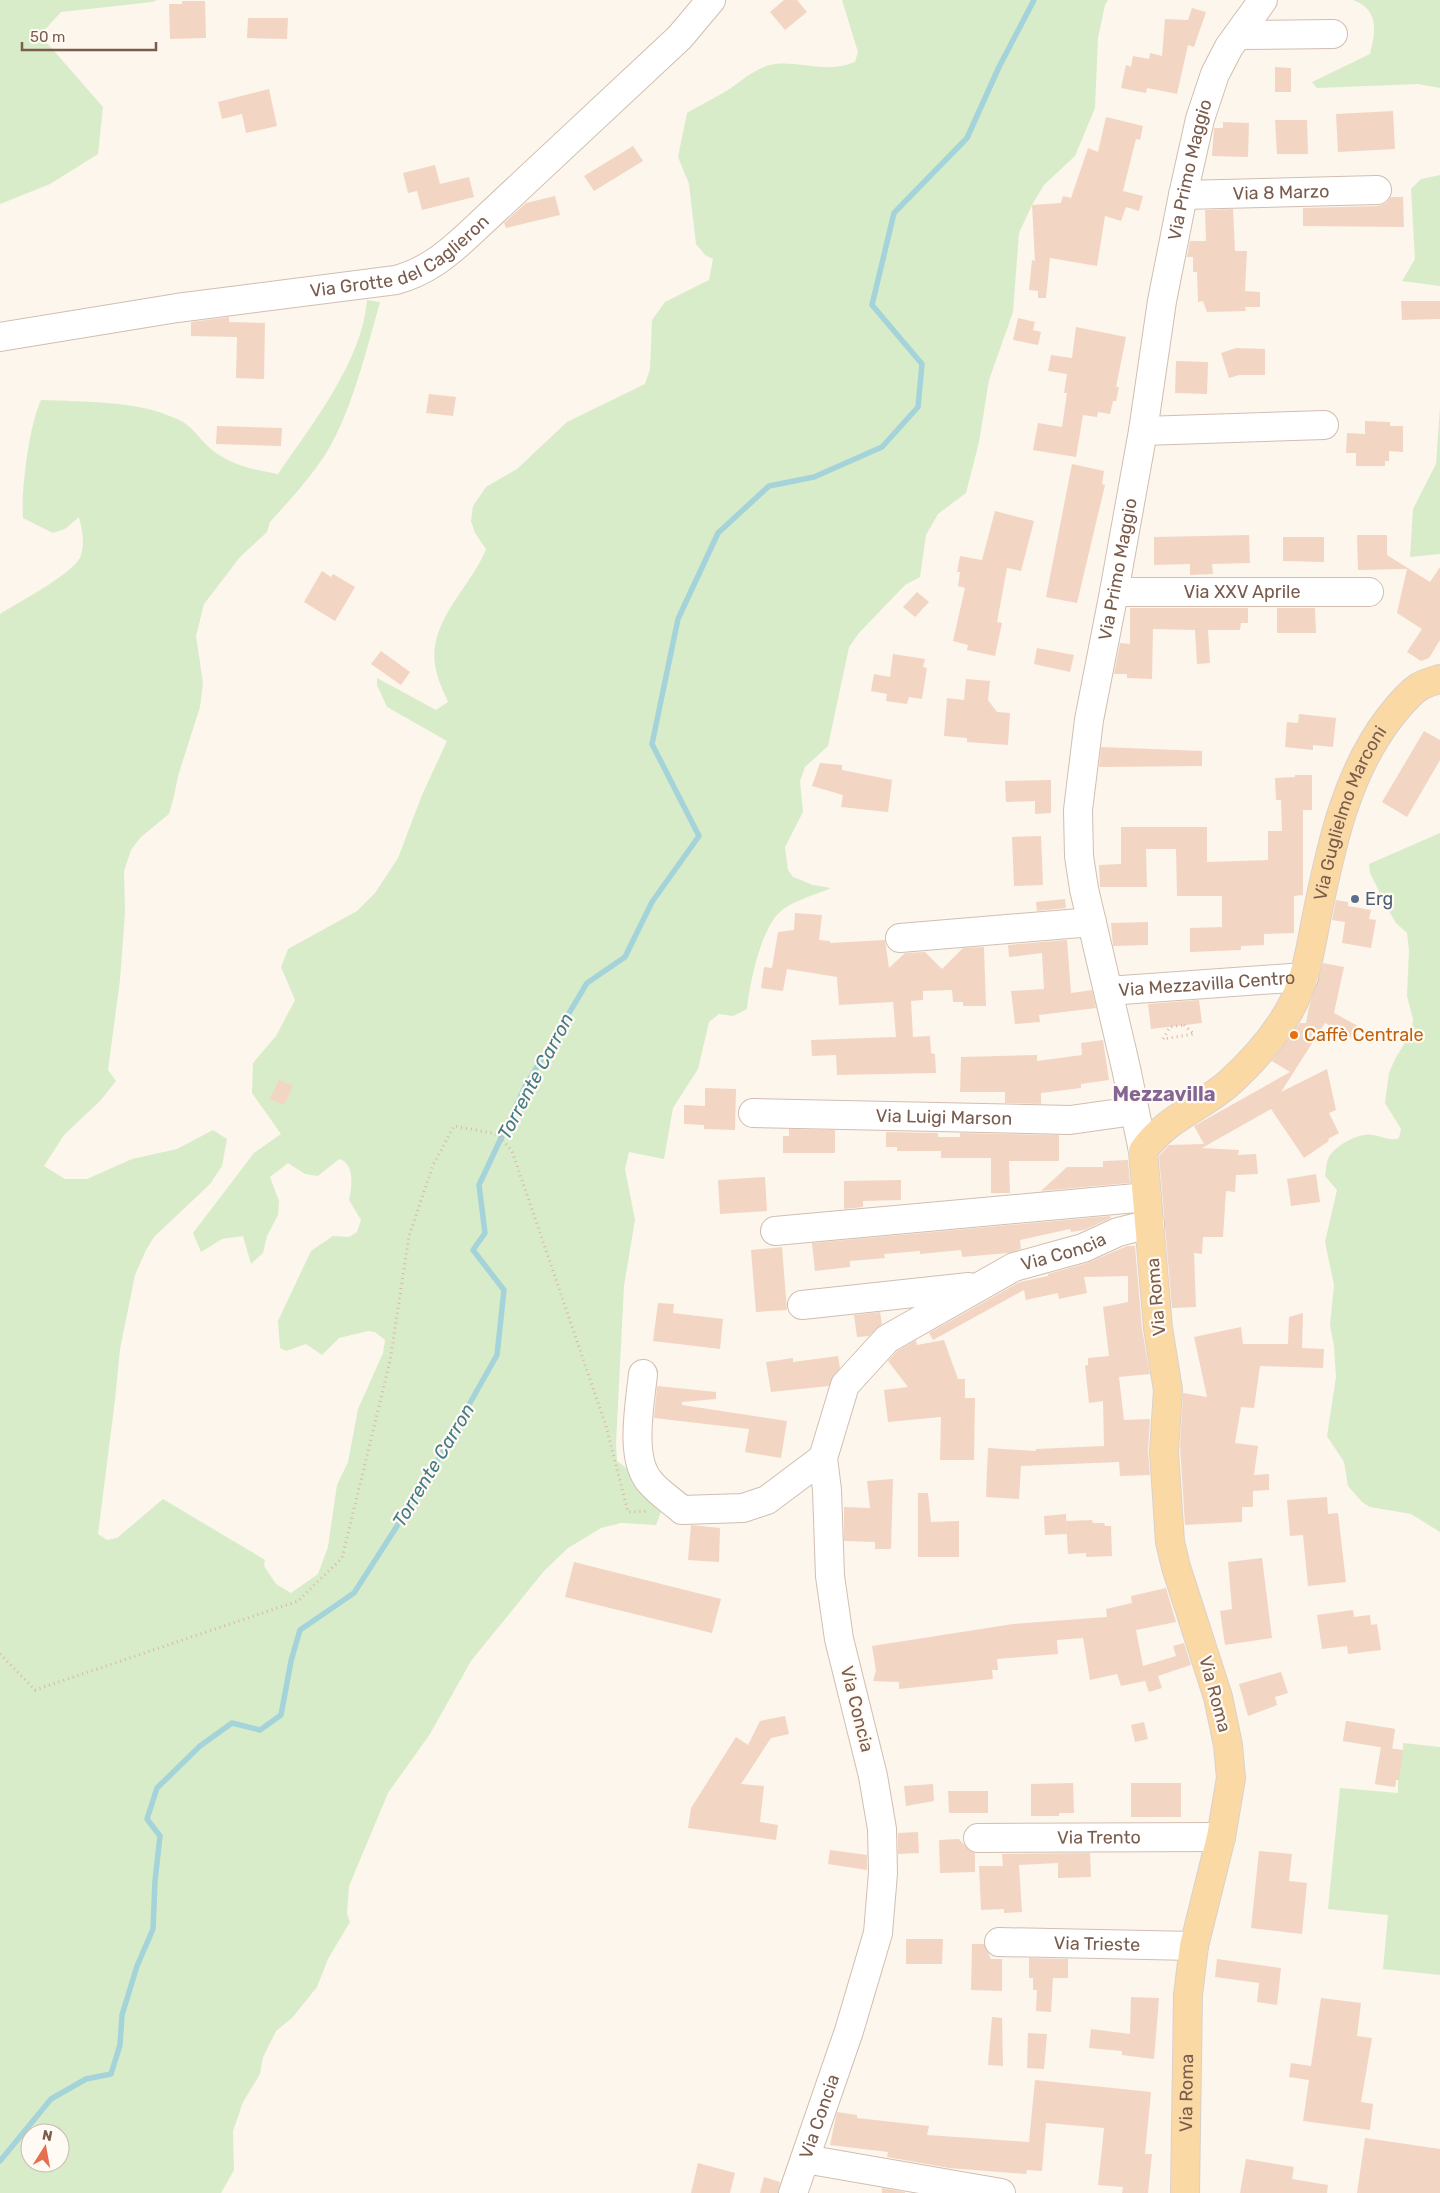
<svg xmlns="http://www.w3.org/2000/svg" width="1440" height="2193" font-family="Rubik,sans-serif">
<rect width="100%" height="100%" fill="#fdf6ec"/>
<!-- green -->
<g fill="#d8ecc9" fill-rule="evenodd">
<path d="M0,0H157L152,2L61,12L40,35L103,107L98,154L50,184L0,204Z"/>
<path d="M842,0H1108L1105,5L1098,38L1095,108L1075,156L1044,185L1032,205L1019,233L1013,312L989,380L979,442L966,493L938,514L926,535L920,577L905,585L859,633L849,647L828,746L805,767L800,781L803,812L785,847L788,870L793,877L813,885L831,888C818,894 792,901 781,911C761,928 750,982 747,1009L733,1016L719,1014L709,1022L698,1069L673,1108L664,1159L629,1152L625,1169L635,1220L624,1286L616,1443L617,1461L641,1479L663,1507L656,1525L621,1523L601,1528L568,1548L544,1571L471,1661L430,1734L388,1793L349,1886L347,1914L350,1922L328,1959L317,1987L292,2018L276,2031L263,2057L260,2074L243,2102L233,2131L234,2170L221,2193H0V614C17,603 77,572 81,555C85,543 82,529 79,517L65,529L53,533L23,518C21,489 29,426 41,400C85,402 136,400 177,419C192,425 199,439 211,449C230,465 254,470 278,474C312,424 362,362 367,300L380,302C367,348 352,410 328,450C312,476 290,500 270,522L267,532L240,557L204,604L196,636L203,683L200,707L178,776L174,796L169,814L141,837L131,850L124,871L125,913L120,980L108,1070L116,1081L100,1101L64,1135L44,1166L65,1179H87L132,1159L177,1149L213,1130L227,1139L222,1166L210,1184L154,1237L146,1250L135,1275L120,1349L115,1400L98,1534L107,1540L117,1538L163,1499L265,1560L264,1566L276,1584L291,1593L318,1574L328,1547L337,1485L348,1462L358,1409L383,1353L385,1340L375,1332L368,1331L339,1338L322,1355L306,1344L286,1351L280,1348L278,1321L311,1251L333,1236L349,1237L357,1232L361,1220L349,1200C352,1187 355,1163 339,1159L318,1176L305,1174L288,1163L270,1177L279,1201L278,1215L267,1236L263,1253L251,1264L243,1236L222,1239L201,1252L193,1233L254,1153L281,1134L252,1093L253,1063L276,1036L295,1000L281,967L288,949L357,911L375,893L398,858L422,795L447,741L387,707L377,685V678L436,710L448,702C444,692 438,681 436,670C425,623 471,588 486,549L475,533L471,521L473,506L486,487L517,469L567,422L645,384L650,369L652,320L665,302L709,280L713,259L705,255L696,244L689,184L678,157L687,113C702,104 717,97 731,88C745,78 757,67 775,64C802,61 825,74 855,62L858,52ZM30,2133H60V2163H30Z"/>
<path d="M1353,0H1440V88L1418,84L1317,88L1312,82L1370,54C1376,32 1379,9 1353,0Z"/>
<path d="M1440,175V286L1402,281L1415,259L1411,189L1421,179Z"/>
<path d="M1440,408V554L1410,557L1413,509L1436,464Z"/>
<path d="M1440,833V1532L1411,1514L1370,1507L1362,1502L1348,1486L1344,1462L1327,1436L1336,1377L1334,1346L1330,1325L1334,1285L1325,1242L1337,1190L1325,1176C1326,1171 1326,1162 1329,1157C1336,1145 1360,1132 1373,1135C1382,1136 1391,1142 1399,1138L1401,1129L1385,1103L1389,1073L1395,1059L1412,1031L1413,1019L1407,996L1409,951L1407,933L1396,923L1390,913L1370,873L1369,864Z"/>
<path d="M1346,1721L1395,1729L1392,1749L1403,1750V1743L1440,1747V1975L1383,1969L1388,1915L1328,1909L1340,1788L1398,1793V1780H1396L1395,1787L1375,1784L1381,1747L1343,1741Z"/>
</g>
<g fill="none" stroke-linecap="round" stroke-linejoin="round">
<!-- stream -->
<path stroke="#a5d3da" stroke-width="5.5" d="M0,2161L51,2099L86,2079L111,2074L120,2045L122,2015L137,1966L153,1929L155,1881L160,1836L147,1819L157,1788L200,1746L232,1723L260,1730L281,1715L291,1661L300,1630L354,1593L426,1481L497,1355L504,1290L473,1250L485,1233L479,1185L525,1087L587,983L625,957L652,902L699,836L652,744L678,619L718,533L769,486L814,477L882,447L918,407L922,364L872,305L894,213L967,138L999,67L1034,0"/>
</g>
<!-- building -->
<g fill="#f3d5c3">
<path d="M784,0H797L807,12L785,30L770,12Z"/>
<path d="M182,1H205L206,38L170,39L169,4H182Z"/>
<path d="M1192,8L1206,12L1194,47L1188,45L1177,94L1147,88L1146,93L1121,88L1126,65L1131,67L1133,56L1149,59L1150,53L1162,56L1165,19L1188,20Z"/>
<path d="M248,18H288L287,39L247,38Z"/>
<path d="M1275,67L1291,68V92H1275Z"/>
<path d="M269,89L277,126L246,133L242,114L222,119L218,102Z"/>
<path d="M1393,111L1395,149L1338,152L1336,114Z"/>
<path d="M1106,117L1143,126L1140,140L1136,139L1123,191L1143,196L1139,211L1126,207L1121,221L1105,216L1097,266L1050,258L1046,298H1038V291L1029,290L1032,260L1035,261L1032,205L1061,203L1063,196L1071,198L1088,148L1098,152Z"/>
<path d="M1275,120H1307L1308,154H1277Z"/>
<path d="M1223,122L1249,123L1248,157L1212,156L1214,128H1223Z"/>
<path d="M633,146L643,161L594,191L584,176Z"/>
<path d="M435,165L440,184L469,177L474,197L422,210L417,191L408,193L403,173Z"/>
<path d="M555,196L560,215L506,228L504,223L526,203Z"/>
<path d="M1391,197H1403L1404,227L1303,226V208L1377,206L1386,203Z"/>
<path d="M1233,209L1235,251H1247L1245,291L1260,292V307H1245L1246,311L1207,312L1203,301L1198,302L1197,272H1193V257H1187L1190,241H1206L1205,210Z"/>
<path d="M1401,301H1440V319L1402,320Z"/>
<path d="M229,317V322L265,323L264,379L236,378L237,337L191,336V322Z"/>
<path d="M1018,318L1035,322L1033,330L1041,332L1038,345L1013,340Z"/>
<path d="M1076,327L1126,337L1116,387H1119L1116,401H1113L1110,414L1098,412L1097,417L1083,415L1076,457L1033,450L1038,423L1062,427L1067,393H1064L1067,374L1048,371L1051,355L1072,358Z"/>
<path d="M1236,348L1265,349V375H1239L1229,378L1221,353Z"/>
<path d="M1176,361L1208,362L1207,394L1175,393Z"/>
<path d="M429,394L456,397L453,416L426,413Z"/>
<path d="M1365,421L1390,422V426H1403V452L1389,451V461H1385V466H1356V453H1346L1347,433L1365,434Z"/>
<path d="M217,426L282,428L281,446L216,444Z"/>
<path d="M1072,464L1104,471L1102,484L1105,485L1077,603L1046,597Z"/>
<path d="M995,511L1034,521L1021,571L1007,568L997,622L1002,623L995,656L967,650L968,645L953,641L965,588L958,586L960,572H957L960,556L982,560Z"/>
<path d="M1249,535L1250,563L1212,564L1213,574L1190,575V564L1154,565V537Z"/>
<path d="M1357,535H1387V555L1430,582L1440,567V640L1429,658L1421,661L1407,652L1422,629L1397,613L1407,569L1358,570Z"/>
<path d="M1283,537H1324V562L1283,561Z"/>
<path d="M322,571L331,577L333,574L355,587L335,621L304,602Z"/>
<path d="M917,592L929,602L915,617L903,607Z"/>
<path d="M1130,608H1248V623H1241L1240,630H1208L1210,663L1197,664L1195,630L1153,629L1152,679L1127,678V674H1114L1120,643L1130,644Z"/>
<path d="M1277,608H1315L1316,633H1277Z"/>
<path d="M1037,648L1074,655L1070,672L1034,664Z"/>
<path d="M381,651L410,672L401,685L371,664Z"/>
<path d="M893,654L925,659L923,667L927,668L922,699L909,697L907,704L886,701L887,694L871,691L874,674L890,677Z"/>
<path d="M966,679L990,681L988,700L997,712L1010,713L1008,745L967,742V738L944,736L947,698L964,700Z"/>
<path d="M1299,714L1336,718L1333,747L1313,745V750L1285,747L1287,722L1298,723Z"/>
<path d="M1424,731L1440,740V760L1407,817L1382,802Z"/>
<path d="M1101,747L1202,751V766L1099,767Z"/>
<path d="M820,763L842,765V770L892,780L888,812L841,807L843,795L812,786Z"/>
<path d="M1295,775H1312V810H1303V895L1294,896V933L1264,934V945L1241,946V950L1190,952V928L1222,927V896H1177L1176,849H1146L1147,887H1100L1099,865L1121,864V827H1207V862L1268,860V831H1282L1281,800H1276L1275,778L1295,777Z"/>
<path d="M1051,780V813L1035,814V801L1006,802L1005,781Z"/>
<path d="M1041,836L1043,885L1014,886L1012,837Z"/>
<path d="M1065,899L1066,908L1037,911L1036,902Z"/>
<path d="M1336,900L1348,902V906L1371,910L1369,919L1376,920L1371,948L1342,943L1345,922L1332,920Z"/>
<path d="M795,913L822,915L819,940L830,941V943L885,940L889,968L905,953L925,952L942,969L963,948L984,947L986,1006H963V1002H953L952,990L923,991V1000L911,1001L913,1037L930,1036L931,1053L935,1054L936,1073L837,1075L836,1055L812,1056L811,1040L896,1037L893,1002L839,1005L837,977L787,969L783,991L761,988L764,967L772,968L778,932L794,930Z"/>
<path d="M1148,922V945L1113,946L1111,923Z"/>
<path d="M1067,940L1071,993L1092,990L1096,1008L1039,1015L1040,1022L1015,1024L1011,991L1044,989L1042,953L1009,957L1008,945Z"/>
<path d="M1323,963L1344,967L1334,1013L1358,1026L1352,1038L1325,1023L1281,1092L1327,1069L1336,1110L1329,1113L1339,1133L1328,1139L1329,1141L1304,1158L1271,1109L1202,1148L1239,1150L1238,1155L1256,1154L1258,1174L1236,1175L1235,1192L1226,1191L1223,1237H1203L1202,1254L1194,1253L1196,1307L1172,1308L1159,1156L1169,1145L1204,1144L1194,1126L1290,1072L1272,1061L1300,1023H1306L1309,1007Z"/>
<path d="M1199,1000L1202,1023L1151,1029L1148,1004Z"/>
<path d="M1103,1040L1109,1080L1081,1084V1088L1041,1093V1104L1005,1103V1092H960L961,1057L1037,1055V1061L1082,1055L1081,1043Z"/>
<path d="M279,1080L293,1086L284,1105L270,1099Z"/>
<path d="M705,1088L736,1089L735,1130L704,1129V1125L684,1124V1105L705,1106Z"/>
<path d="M789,1129L835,1130V1153H783V1136H789Z"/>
<path d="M886,1132L938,1133V1137H960V1133L1059,1135V1161H1009L1010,1193H991V1158H941V1151H897V1147H886Z"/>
<path d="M1128,1160L1130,1183L1041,1191L1067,1167H1103V1161Z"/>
<path d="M1316,1174L1320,1202L1291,1206L1287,1179Z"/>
<path d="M765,1177L767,1211L720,1214L718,1180Z"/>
<path d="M901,1180V1200L863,1201V1207L844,1209V1181Z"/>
<path d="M1110,1216L1111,1218L1084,1230L1071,1232L1070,1229L1020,1240L1021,1249L1008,1253L962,1257L961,1250L920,1254V1251L884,1254L885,1258L850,1261V1267L815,1271L812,1243Z"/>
<path d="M1127,1246H1135L1142,1329L1150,1374L1119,1377L1124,1420L1150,1419L1148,1450L1150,1475L1120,1476L1119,1462L1021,1466L1019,1499L986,1497L988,1448L1036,1451V1449L1104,1446L1103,1401L1089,1403L1085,1366L1088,1365V1358L1109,1356L1103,1307L1128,1302V1276L1084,1277L1087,1293L1059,1299L1058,1293L1026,1300L1024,1290L933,1340L929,1333L1020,1282L1048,1276V1274L1087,1263Z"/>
<path d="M782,1247L787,1310L756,1312L751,1250Z"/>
<path d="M658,1303L674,1304L673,1313L723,1319L720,1349L653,1341Z"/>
<path d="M880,1312L882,1324L869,1336L857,1337L854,1315Z"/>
<path d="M1303,1313L1302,1348L1324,1349L1323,1368L1260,1366L1254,1408L1241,1407L1235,1443L1258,1446L1254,1475L1269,1474V1490L1253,1491V1507H1242V1522L1185,1525L1180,1446L1183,1393L1207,1397L1194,1337L1241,1327L1243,1344H1288L1289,1317Z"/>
<path d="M916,1340L917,1345L944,1340L958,1379H965V1398H975L974,1460H940L941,1417L888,1422L884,1390L908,1387L888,1361L897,1351Z"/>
<path d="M838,1356L840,1368L829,1386L771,1392L766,1362L793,1358V1362Z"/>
<path d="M657,1386L716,1392V1399L682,1402V1405L787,1421L781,1458L745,1452L749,1429L654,1418Z"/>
<path d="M893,1479L891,1549H875V1542L844,1541V1507L870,1508L867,1481Z"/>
<path d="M918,1493H928L931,1522L959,1521V1557H918Z"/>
<path d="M1327,1497L1328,1514L1338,1513L1346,1582L1308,1586L1303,1535L1290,1536L1287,1500Z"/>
<path d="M1066,1514L1067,1534L1045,1535L1044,1516Z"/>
<path d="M1092,1520L1093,1523H1104L1105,1526H1111L1112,1556L1086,1557V1553L1068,1554L1066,1521Z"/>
<path d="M691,1525L720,1528L719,1562L688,1560Z"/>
<path d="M1262,1558L1272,1638L1225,1645L1220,1611L1232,1609L1228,1562Z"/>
<path d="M574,1562L721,1599L712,1633L565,1597Z"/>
<path d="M1166,1588L1176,1622L1136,1630L1143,1666L1176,1656L1173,1646L1184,1643L1191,1665L1158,1676L1162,1688L1149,1692L1145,1681L1121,1686L1117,1674L1090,1680L1083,1638L1057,1640L1058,1654L997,1659L998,1670H992L993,1679L899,1689V1682L873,1681L876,1671L872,1646L1013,1624L1107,1617L1106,1609L1132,1603L1131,1596Z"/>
<path d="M1353,1610L1354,1617L1370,1615L1371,1625L1377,1624L1381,1650L1348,1654L1347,1646L1322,1649L1317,1615Z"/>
<path d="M1281,1672L1288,1693L1275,1697L1277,1705L1248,1716L1239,1684Z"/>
<path d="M785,1716L789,1734L771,1738L741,1784L764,1786L760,1822L778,1825L776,1840L688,1828L691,1808L736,1737L748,1745L760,1721Z"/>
<path d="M1346,1721L1395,1729L1392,1749L1343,1741Z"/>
<path d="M1144,1722L1148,1739L1135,1742L1131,1725Z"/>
<path d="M1381,1747L1403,1750L1399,1780H1396L1395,1787L1375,1784Z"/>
<path d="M1073,1783L1074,1813H1059V1816H1031V1784Z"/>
<rect x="1131" y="1783" width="50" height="34"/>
<path d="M933,1784L934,1801L906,1806L904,1786Z"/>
<path d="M948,1791H988V1813H949Z"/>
<path d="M918,1832L919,1853L898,1854V1833Z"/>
<path d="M959,1839L970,1851L975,1853V1872L940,1873L939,1840Z"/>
<path d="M830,1850L867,1855V1870L828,1864Z"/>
<path d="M1259,1851L1292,1854L1289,1881L1307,1883L1302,1934L1251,1928Z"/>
<path d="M1090,1853L1091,1877L1058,1878V1863L1019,1865L1022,1912L1004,1913V1909L981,1910L979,1866H1003L1002,1854Z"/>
<path d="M906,1939H943L942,1964H906Z"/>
<path d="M972,1944H984L991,1959H1002V1991L971,1990Z"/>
<path d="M1029,1958L1068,1959V1978H1053L1051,2012L1036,2011L1037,1990H1033V1978H1029Z"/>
<path d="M1217,1959L1281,1968L1277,2005L1257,2002L1259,1983L1215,1977Z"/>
<path d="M1131,1997L1159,1998L1154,2059L1122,2055V2051L1089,2048L1091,2029L1130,2034Z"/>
<path d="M1321,1998L1361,2003L1357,2036L1372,2038L1361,2102L1373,2104L1370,2130L1303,2121L1309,2080L1289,2077L1291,2063L1311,2066Z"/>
<path d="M992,2017L1002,2018L1003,2066L988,2065Z"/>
<path d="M1028,2033L1047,2034L1044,2069L1027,2068Z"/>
<path d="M1035,2080L1151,2092L1145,2154H1152L1148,2193H1122L1123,2187L1098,2185L1104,2128L1046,2123L1042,2171L1027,2170L1026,2174L949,2168L887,2157L888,2152L830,2145L837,2112L857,2115V2118L929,2126L927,2135L1029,2142Z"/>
<path d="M1365,2138L1440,2149V2193H1357Z"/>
<path d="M1246,2159L1294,2167L1292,2179L1328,2185L1327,2193H1240Z"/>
<path d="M698,2163L735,2173L730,2193H691Z"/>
<path d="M764,2177L780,2182L778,2193H760Z"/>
<path d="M882,2188L905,2192V2193H882Z"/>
</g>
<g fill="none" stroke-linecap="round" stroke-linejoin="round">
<defs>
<g id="minor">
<path d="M1238,35L1333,34"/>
<path id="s1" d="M1183,195L1377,190"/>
<path id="s2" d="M0,337L177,308L396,280C425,272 444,257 466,237L680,37L711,0"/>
<path d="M1143,431L1324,425"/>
<path id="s3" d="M1114,592H1369"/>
<path d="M900,938L1092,922"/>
<path id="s4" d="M1108,991L1304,977"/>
<path id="s5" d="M753,1113L1070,1120L1134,1111"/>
<path id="s6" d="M1143,1151L1126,1068L1084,889L1079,856L1078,810L1089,720L1114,592L1143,431L1162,301L1183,195L1200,119L1215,74L1229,47L1263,0"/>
<path d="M775,1231L1147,1197"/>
<path d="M802,1305L969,1287"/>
<path d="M643,1374C640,1404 629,1458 650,1482C659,1493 672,1501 682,1510L743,1508L767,1500L823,1458"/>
<path id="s7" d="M978,1838L1221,1837"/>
<path id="s8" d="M999,1942L1194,1946"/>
<path d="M805,2159L1001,2193"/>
<path id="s9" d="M793,2193L849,2031L878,1933L883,1873L882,1829L873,1776L839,1639L830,1576L827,1490L823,1458L845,1385L887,1339L1014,1267L1083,1248L1118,1232L1150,1224"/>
</g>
<g id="major">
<path id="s10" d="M1185,2193L1188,1995L1194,1946L1221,1837L1231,1778L1228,1745L1218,1697L1176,1567L1170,1542L1164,1451L1168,1390L1158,1328L1143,1151C1167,1117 1201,1108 1229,1083C1251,1063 1274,1037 1289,1011C1307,980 1311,944 1318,910C1332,842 1347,773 1390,717C1398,707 1408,694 1419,687C1425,683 1433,681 1440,679"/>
</g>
</defs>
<!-- minor casing -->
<use href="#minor" stroke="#d1beb0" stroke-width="30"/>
<!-- major casing -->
<use href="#major" stroke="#dad1cd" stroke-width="30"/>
<!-- path -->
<g stroke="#d9b8a5" stroke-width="3" stroke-dasharray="1 4" stroke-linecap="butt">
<path d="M1184,1025L1194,1034L1163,1039L1170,1027Z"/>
<path d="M0,1654L35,1690L298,1601L342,1558L390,1361L409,1236L433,1165L454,1126L497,1134L512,1151L606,1426L628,1512L648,1511"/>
</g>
<!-- minor -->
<use href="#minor" stroke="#fff" stroke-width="28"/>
<!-- major -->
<use href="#major" stroke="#fbd9a5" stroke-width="28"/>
</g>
<!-- markers -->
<circle fill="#5c6f8a" stroke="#fffaf3" stroke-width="2" cx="1355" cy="899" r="5"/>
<circle fill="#e8710a" stroke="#fffaf3" stroke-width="2" cx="1294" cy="1035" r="5"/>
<g text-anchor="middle" stroke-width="4.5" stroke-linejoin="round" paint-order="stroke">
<!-- street labels -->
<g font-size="18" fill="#7a5c4d" stroke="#fffaf3">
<text dy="6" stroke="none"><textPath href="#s6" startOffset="998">Via Primo Maggio</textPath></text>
<text dy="6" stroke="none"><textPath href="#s1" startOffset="98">Via 8 Marzo</textPath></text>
<text dy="6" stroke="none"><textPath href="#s2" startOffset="412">Via Grotte del Caglieron</textPath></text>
<text dy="6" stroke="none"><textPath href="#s6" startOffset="592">Via Primo Maggio</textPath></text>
<text dy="6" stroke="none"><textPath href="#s3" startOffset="128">Via XXV Aprile</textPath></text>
<text dy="6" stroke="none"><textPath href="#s10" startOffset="1469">Via Guglielmo Marconi</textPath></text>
<text dy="6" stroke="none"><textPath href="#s4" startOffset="99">Via Mezzavilla Centro</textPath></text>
<text dy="6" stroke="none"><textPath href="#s5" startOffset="191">Via Luigi Marson</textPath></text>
<text dy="6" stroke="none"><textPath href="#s9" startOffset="1091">Via Concia</textPath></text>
<text transform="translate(1156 1297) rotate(-95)" y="6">Via Roma</text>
<text transform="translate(1215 1694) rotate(75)" y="6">Via Roma</text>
<text transform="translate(857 1709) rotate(76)" y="6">Via Concia</text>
<text dy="6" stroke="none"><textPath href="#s7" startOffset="121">Via Trento</textPath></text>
<text dy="6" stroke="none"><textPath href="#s8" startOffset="98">Via Trieste</textPath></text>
<text dy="6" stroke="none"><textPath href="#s10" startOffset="100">Via Roma</textPath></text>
<text dy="6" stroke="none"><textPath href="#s9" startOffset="81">Via Concia</textPath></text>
</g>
<!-- service labels -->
<g font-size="18" fill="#4e5e75" stroke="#fffaf3" text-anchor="start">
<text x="1365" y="905">Erg</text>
</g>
<!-- food labels -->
<g font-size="18" fill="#c56008" stroke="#fffaf3" text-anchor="start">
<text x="1304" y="1041">Caffè Centrale</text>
</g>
<!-- water labels -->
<g font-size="19" font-style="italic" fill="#437c86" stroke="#fffaf3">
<text transform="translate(535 1076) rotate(-62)" y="7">Torrente Carron</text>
<text transform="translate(433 1465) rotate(-59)" y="7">Torrente Carron</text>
</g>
<!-- quarter labels -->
<g font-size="20" font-weight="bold" fill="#846695" stroke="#fffaf3">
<text x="1164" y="1101">Mezzavilla</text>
</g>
</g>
<!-- north arrow -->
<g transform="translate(45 2148) rotate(11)"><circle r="24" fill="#fffaf3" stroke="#cabbb1"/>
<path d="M0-4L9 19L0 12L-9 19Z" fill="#e76f51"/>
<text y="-8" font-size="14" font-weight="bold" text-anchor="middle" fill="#7a5c4d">N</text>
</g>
<!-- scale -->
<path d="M22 42v8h134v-8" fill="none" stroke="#7a5c4d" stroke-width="2.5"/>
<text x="30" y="42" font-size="15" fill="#7a5c4d" stroke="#fffaf3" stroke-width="4" paint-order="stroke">50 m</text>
</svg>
